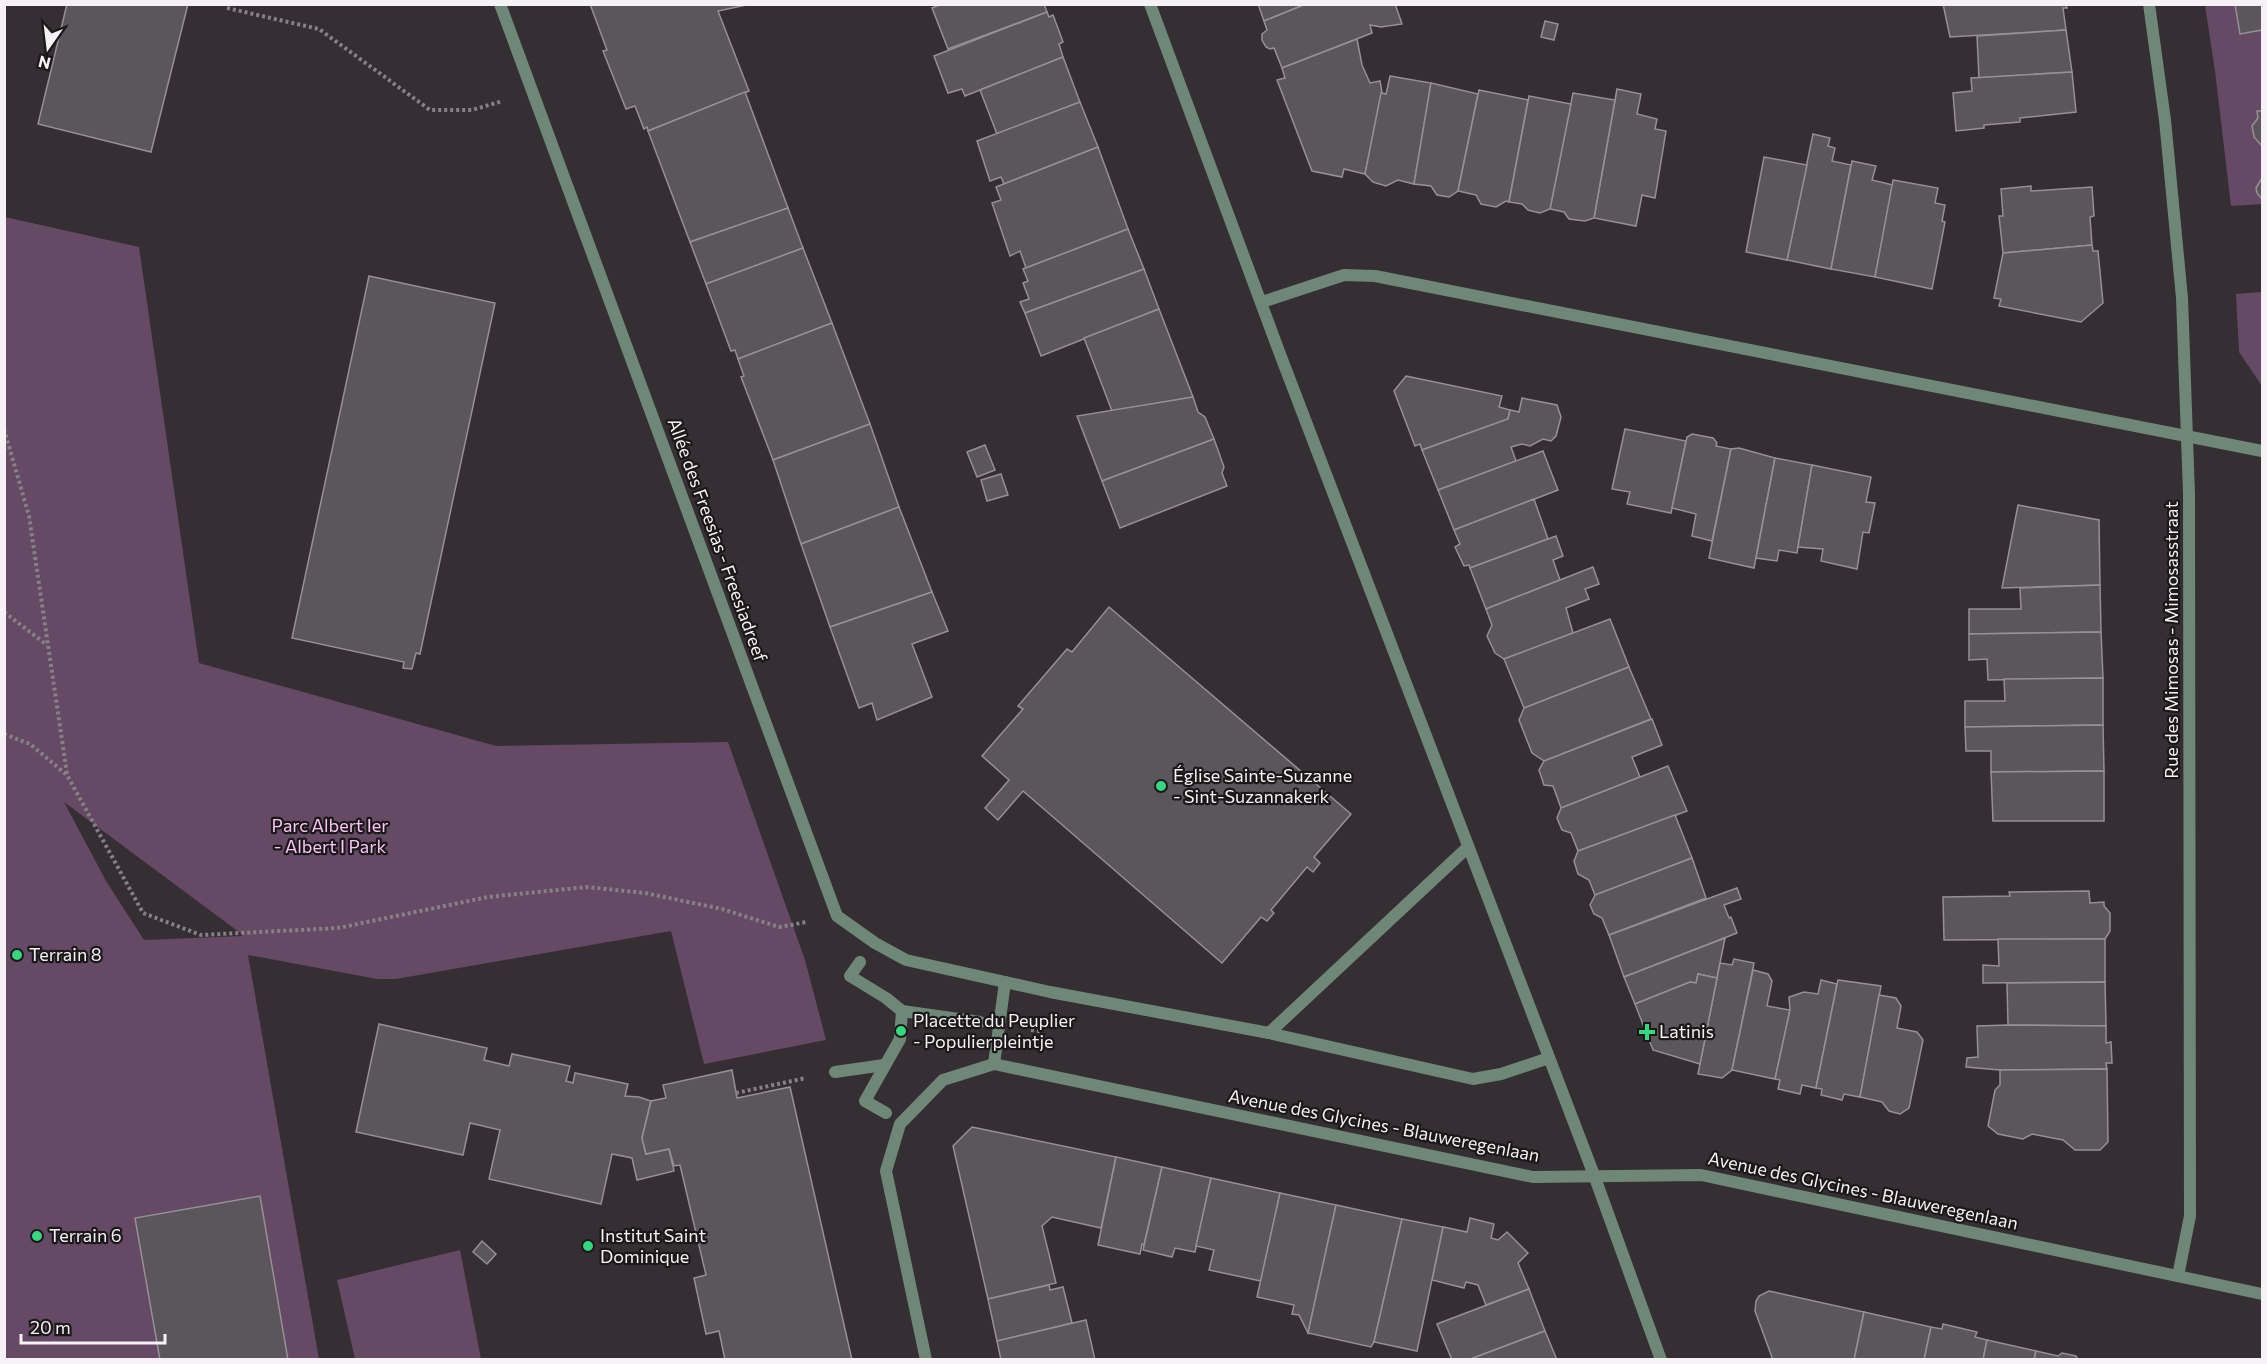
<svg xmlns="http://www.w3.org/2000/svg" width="2267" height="1364" font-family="Commissioner,sans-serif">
<rect width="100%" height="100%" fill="#352f34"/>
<!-- green -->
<g fill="#664965" fill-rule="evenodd">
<path d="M2205,5H2235L2240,33L2262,30V111H2258V118L2252,126L2254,137L2261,142L2262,178L2256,188L2257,193L2262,199V204L2231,206L2215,71Z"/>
<path d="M5,217L139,247L199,663L496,746L728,742L805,960L826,1040L704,1064L671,931L396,979H377L248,955L319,1359L5,1360ZM64,802L243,935L242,936L144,940L106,881Z"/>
<path d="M2262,292V386L2239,352L2236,294Z"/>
<path d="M460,1250L481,1359H355L337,1280Z"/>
</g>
<!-- building -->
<g fill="#5b565b" stroke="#969095" stroke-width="1.5">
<path d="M67,4H188L151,152L38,124Z"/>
<path d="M590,4H751L718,11L749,91L648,131L647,127L644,129L635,106L626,109L603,51L607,50Z"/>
<path d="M942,4H1044L1047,12L948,49L932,8Z"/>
<path d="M1258,4H1306L1264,21Z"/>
<path d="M1306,4H1395L1402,24L1381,27L1370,25L1372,33L1282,68L1274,48L1270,49L1266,47L1262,40V34L1267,30L1264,21Z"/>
<path d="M1943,4H2066L2067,8H2063L2066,30L1950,37Z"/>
<path d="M2235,4H2262V30L2240,34Z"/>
<path d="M1047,12L1049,17L1053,15L1063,42L1059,44L1063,57L965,96L962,89L948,93L934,56Z"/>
<path d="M1545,21L1558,24L1554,40L1541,37Z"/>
<path d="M2066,30L2072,72L1979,78L1977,36Z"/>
<path d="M1357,39L1362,65L1370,83L1380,81L1382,92L1365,174L1344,169L1342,177L1312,171L1277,80L1285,78L1282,68Z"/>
<path d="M1063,57L1080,102L997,134L980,90Z"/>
<path d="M2072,72L2076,112L2020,118V122L1984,125V128L1956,131L1953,93L1972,91L1971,78Z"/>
<path d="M1390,76L1431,83L1414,184L1398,180L1386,186L1373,182L1365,174L1381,93L1386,94Z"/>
<path d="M1431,83L1478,94L1458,191L1449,197L1437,195L1431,186L1414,184Z"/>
<path d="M1617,89L1641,94L1637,114L1657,119L1655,129L1666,131L1655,198L1642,195L1636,226L1594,218Z"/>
<path d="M1479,90L1528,100L1509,202L1506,201L1496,207L1481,204L1476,195L1458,191Z"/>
<path d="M745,92L788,208L690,242L648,131Z"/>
<path d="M1573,93L1615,100L1594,218L1585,221L1569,219L1564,212L1550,209Z"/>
<path d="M1529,96L1571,104L1550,209L1540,213L1528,210L1522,204L1509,202Z"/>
<path d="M1080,102L1098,147L1004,184L1001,177L990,181L977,141Z"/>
<path d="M2257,111H2262V146L2254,137L2252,126L2258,118Z"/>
<path d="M1813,134L1830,138L1828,146L1835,148L1832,161L1851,165L1831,269L1787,260Z"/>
<path d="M1098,147L1128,229L1026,268L1020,251L1010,256L992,203L1001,200L996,187Z"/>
<path d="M1764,157L1807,165L1787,260L1746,252Z"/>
<path d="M1852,161L1876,166L1872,180L1893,185L1875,277L1831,269Z"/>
<path d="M2262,178V199L2257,193L2256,188Z"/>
<path d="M1893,180L1938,188L1935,203L1945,205L1942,221L1945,222L1932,289L1875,277Z"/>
<path d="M2031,186V191L2092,187L2094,216L2090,217L2092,245L2003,253L1999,216H2003L2001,189Z"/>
<path d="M788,208L803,248L706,284L690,242Z"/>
<path d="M1128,229L1144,269L1025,313L1020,302L1029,299L1023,283L1028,281L1023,269Z"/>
<path d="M2092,245L2093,251H2098L2103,303L2081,322L1999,306L2001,299L1994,298L2003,253Z"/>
<path d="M803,248L832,323L738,359L735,350L731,351L706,284Z"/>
<path d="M1144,269L1159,309L1041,356L1025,313Z"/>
<path d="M369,276L495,303L420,654L416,653L412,669L403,668L404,662L292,638Z"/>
<path d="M1159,309L1193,397L1112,411L1084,338Z"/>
<path d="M832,323L870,424L773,460L741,377L744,376L738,359Z"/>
<path d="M1406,376L1502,396L1499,407L1510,410L1508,419L1422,450L1420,444L1415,446L1394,391Z"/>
<path d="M1193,397L1198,412L1205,417L1214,439L1102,481L1077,416Z"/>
<path d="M1522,398L1557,405L1561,417L1556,436L1551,441L1543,439L1530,446L1522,444L1511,447L1516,461L1438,490L1422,450L1508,419L1510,410L1519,412Z"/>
<path d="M870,424L899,507L801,544L773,460Z"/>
<path d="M1625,429L1686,441L1671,513L1627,504L1630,492L1612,489Z"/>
<path d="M1692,434L1713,438L1717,443L1716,446L1731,449L1712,541L1692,536L1696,514L1672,508L1687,437Z"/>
<path d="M1214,439L1224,467L1222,473L1227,486L1120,528L1102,481Z"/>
<path d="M985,445L995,470L977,477L967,452Z"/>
<path d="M1739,448L1775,458L1754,568L1709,558L1731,449Z"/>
<path d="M1543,451L1558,490L1454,530L1438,490Z"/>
<path d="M1775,458L1812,465L1797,553L1779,550L1777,561L1756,558Z"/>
<path d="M1812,465L1871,477L1866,502L1875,503L1869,533L1863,532L1857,569L1821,561L1823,549L1798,547Z"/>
<path d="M1001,474L1008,495L987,501L981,480Z"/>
<path d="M1534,499L1548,539L1470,568L1469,565L1464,566L1455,547L1460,544L1454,530Z"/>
<path d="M2018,505L2099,520L2100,585L2002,588Z"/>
<path d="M899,507L932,592L830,627L801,544Z"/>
<path d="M1556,536L1563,556L1553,560L1560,580L1486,609L1470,568Z"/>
<path d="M1593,567L1599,584L1585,589L1589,599L1566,608L1573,633L1504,659L1495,653L1487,636L1492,625L1486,609Z"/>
<path d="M2100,585L2101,632L1969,634V609H2021L2020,588Z"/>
<path d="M932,592L948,631L912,644L932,697L877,720L872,703L859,708L830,627Z"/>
<path d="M1109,607L1351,814L1314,857L1320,863L1313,872L1307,867L1271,910L1274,913L1267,921L1261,917L1222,963L1023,791L998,820L985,808L1009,780L982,756L1023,709L1018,706L1067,649L1072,652Z"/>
<path d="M1610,619L1629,667L1524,708L1504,659Z"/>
<path d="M2101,632L2103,678L1988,680L1987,659L1969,660V634Z"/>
<path d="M1629,667L1651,719L1544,761L1532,753L1519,720L1524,708Z"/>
<path d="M2103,678V725L1965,727V701H2005L2004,679Z"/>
<path d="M1652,719L1662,745L1632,757L1640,777L1561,808L1553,786L1544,785L1539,770L1544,761Z"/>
<path d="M2103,725L2104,771L1991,772V751H1966L1965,727Z"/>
<path d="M1668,766L1687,811L1578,851L1571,833L1562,830L1557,818L1561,808Z"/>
<path d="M2104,771V821H1993L1991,772Z"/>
<path d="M1675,815L1692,858L1595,895L1589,880L1578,874L1574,861L1578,851Z"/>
<path d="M1692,858L1706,898L1609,935L1602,918L1594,914L1590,905L1595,895Z"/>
<path d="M1737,888L1741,899L1724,905L1729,918L1731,917L1737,933L1624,977L1609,935Z"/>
<path d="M2089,891L2090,903L2104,902V906L2110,913V931L2105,939L1944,940L1943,897L2010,896L2009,892Z"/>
<path d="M1725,938L1717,978L1698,974L1696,983L1690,982L1635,1004L1624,977Z"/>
<path d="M1998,939H2105V982L1983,983V965L1999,966Z"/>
<path d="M1734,959L1754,963L1732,1070L1722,1078L1698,1074L1720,963L1732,965Z"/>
<path d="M1753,970L1768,974L1772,981L1767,1006L1790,1010L1775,1079L1732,1070Z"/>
<path d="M1698,974L1717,978L1700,1064L1653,1050L1635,1004L1690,982L1696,983Z"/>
<path d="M1821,980L1837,984L1816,1088L1802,1085L1800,1094L1778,1089L1780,1080L1775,1079L1790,1010L1789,997L1804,992L1818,994Z"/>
<path d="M1838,980L1881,986L1860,1097L1844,1094L1842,1100L1821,1095L1822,1089L1816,1088Z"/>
<path d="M2105,982L2106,1026L2008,1025L2007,983Z"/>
<path d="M1879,995L1896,998L1901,1006L1897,1028L1917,1032L1923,1040L1909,1108L1900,1114L1889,1111L1882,1102L1860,1097Z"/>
<path d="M379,1024L487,1048L484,1060L509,1066L512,1054L570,1066L566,1081L573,1083L575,1073L628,1084L625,1096L639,1097L651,1101L642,1138L646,1154L669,1149L674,1171L637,1180L632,1158L612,1154L601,1204L489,1179L500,1130L470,1123L463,1155L356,1132Z"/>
<path d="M2008,1025L2106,1026V1043L2111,1042L2112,1063H2106L2107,1069L2000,1070L1966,1067L1967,1058L1978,1057L1977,1026Z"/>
<path d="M2107,1069L2108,1142L2100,1150H2075L2063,1140L2032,1134L2023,1139L1998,1134L1988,1126L1995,1090L2000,1085V1070Z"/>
<path d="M732,1070L737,1098L790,1087L852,1360H725L719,1331L706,1334L694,1278L706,1275L680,1165L674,1166L669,1149L646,1154L642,1138L651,1101L666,1098L663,1085Z"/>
<path d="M972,1127L1116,1157L1101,1228L1052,1217L1042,1226L1056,1283L988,1299L953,1146Z"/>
<path d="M1116,1157L1162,1167L1144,1245L1142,1244L1140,1254L1098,1245Z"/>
<path d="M1162,1167L1211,1178L1195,1252L1175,1248L1172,1257L1143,1250Z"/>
<path d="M1211,1178L1280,1193L1261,1281L1209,1270L1214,1250L1196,1246Z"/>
<path d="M1280,1193L1336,1205L1308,1333L1299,1315L1292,1314L1294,1305L1257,1297Z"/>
<path d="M260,1196L288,1360H160L135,1218Z"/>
<path d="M1336,1205L1402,1219L1374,1342L1371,1347L1308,1333Z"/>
<path d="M1470,1218L1494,1224L1491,1238L1498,1240L1507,1232L1528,1253L1518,1263L1529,1289L1486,1305L1478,1285L1466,1282L1464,1288L1432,1280L1443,1227L1467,1232Z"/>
<path d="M1402,1219L1443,1227L1417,1351L1374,1342Z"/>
<path d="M482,1241L496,1254L487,1264L473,1252Z"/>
<path d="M1049,1285L1050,1290L1063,1287L1072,1323L997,1341L988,1299Z"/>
<path d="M1529,1289L1545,1331L1468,1360H1452L1437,1324Z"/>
<path d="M1769,1291L1864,1312L1854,1360H1773L1755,1311L1756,1301L1759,1296Z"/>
<path d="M1864,1312L1931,1327L1924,1360H1854Z"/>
<path d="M1086,1320L1095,1360H1001L997,1341Z"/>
<path d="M1943,1324L1977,1332L1975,1337L1987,1340L1983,1360H1924L1931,1327L1942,1329Z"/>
<path d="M1545,1331L1557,1360H1468Z"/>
<path d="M1987,1340L2036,1351L2034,1360H1983Z"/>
<path d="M2036,1351L2058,1356L2062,1353L2076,1356L2078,1360H2034Z"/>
</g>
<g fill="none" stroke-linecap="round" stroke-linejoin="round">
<!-- path -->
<g stroke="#868185" stroke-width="4" stroke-dasharray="3 3" stroke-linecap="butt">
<path d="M227,8L319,29L430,110H472L503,101"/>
<path d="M4,429L29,516L67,774"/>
<path d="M4,612L47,645"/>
<path d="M4,734L30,744L67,775L143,913L201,935L338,928L488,897L587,887L645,893L722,909L779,927L807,922"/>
<path d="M1031,1030L1040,1031"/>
<path d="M736,1093L806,1078"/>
</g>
<!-- service -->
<path stroke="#6f8776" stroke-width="12" d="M1269,1033L1468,847"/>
<!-- pedestrian -->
<g stroke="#6f8776" stroke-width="12">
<path d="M860,962L850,976L886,998L902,1011L980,1022"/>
<path d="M835,1072L884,1065"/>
<path d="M886,1113L865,1101L900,1039L902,1011"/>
</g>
<!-- minor -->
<g stroke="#6f8776" stroke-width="12">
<path d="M500,4L837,916L875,943L906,960L1050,992L1269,1033L1473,1079L1501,1074L1549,1058"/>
<path d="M1150,4L1280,354L1594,1175L1661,1360"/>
<path d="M2149,4L2165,120L2182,298L2189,494L2190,1216L2178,1276"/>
<path d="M1262,302L1344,275L1375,276L2262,451"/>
<path d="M994,1064L1005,982"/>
<path d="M926,1360L886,1171L900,1124L943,1080L994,1064L1533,1177L1701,1175L2262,1294"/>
</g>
</g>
<!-- markers -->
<g fill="#34d881" stroke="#1b181a" stroke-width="2">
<circle cx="1161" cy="786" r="6"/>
<circle cx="17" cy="955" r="6"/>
<circle cx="901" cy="1031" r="6"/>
<path d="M1644 1023h6v6h6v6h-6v6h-6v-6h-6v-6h6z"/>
<circle cx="37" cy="1236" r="6"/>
<circle cx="588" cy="1246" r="6"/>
</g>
<g text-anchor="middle" stroke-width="4.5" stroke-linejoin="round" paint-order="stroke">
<!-- street labels -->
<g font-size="18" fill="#f5f1f4" stroke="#1b181a">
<text transform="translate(717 540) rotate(70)" y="6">Allée des Freesias - Freesiadreef</text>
<text transform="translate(2172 640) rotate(-90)" y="6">Rue des Mimosas - Mimosasstraat</text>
<text transform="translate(1384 1126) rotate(11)" y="6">Avenue des Glycines - Blauweregenlaan</text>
<text transform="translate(1863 1191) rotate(12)" y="6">Avenue des Glycines - Blauweregenlaan</text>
</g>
<!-- poi labels -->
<g font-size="18" fill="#f5f1f4" stroke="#1b181a" text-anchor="start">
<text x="1173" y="782">Église Sainte-Suzanne<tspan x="1173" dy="21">- Sint-Suzannakerk</tspan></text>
<text x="29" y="961">Terrain 8</text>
<text x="913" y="1027">Placette du Peuplier<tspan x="913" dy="21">- Populierpleintje</tspan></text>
<text x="1659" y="1038">Latinis</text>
<text x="49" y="1242">Terrain 6</text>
<text x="600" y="1242">Institut Saint<tspan x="600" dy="21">Dominique</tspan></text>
</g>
<!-- park labels -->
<g font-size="18" fill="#fac4f7" stroke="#1b181a">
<text x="330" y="832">Parc Albert Ier<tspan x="330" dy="21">- Albert I Park</tspan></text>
</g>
</g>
<!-- border -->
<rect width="2267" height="1364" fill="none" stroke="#f5f1f4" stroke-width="12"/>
<!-- north arrow -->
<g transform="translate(48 48) rotate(194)" stroke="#1b181a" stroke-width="4.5" paint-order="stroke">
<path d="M0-4.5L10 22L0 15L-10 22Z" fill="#f5f1f4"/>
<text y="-9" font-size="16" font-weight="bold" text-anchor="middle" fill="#f5f1f4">N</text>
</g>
<!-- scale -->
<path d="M21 1334v9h144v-9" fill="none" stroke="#f5f1f4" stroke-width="3"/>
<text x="30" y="1334" font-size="18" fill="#f5f1f4" stroke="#1b181a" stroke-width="4.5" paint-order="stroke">20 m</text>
</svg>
